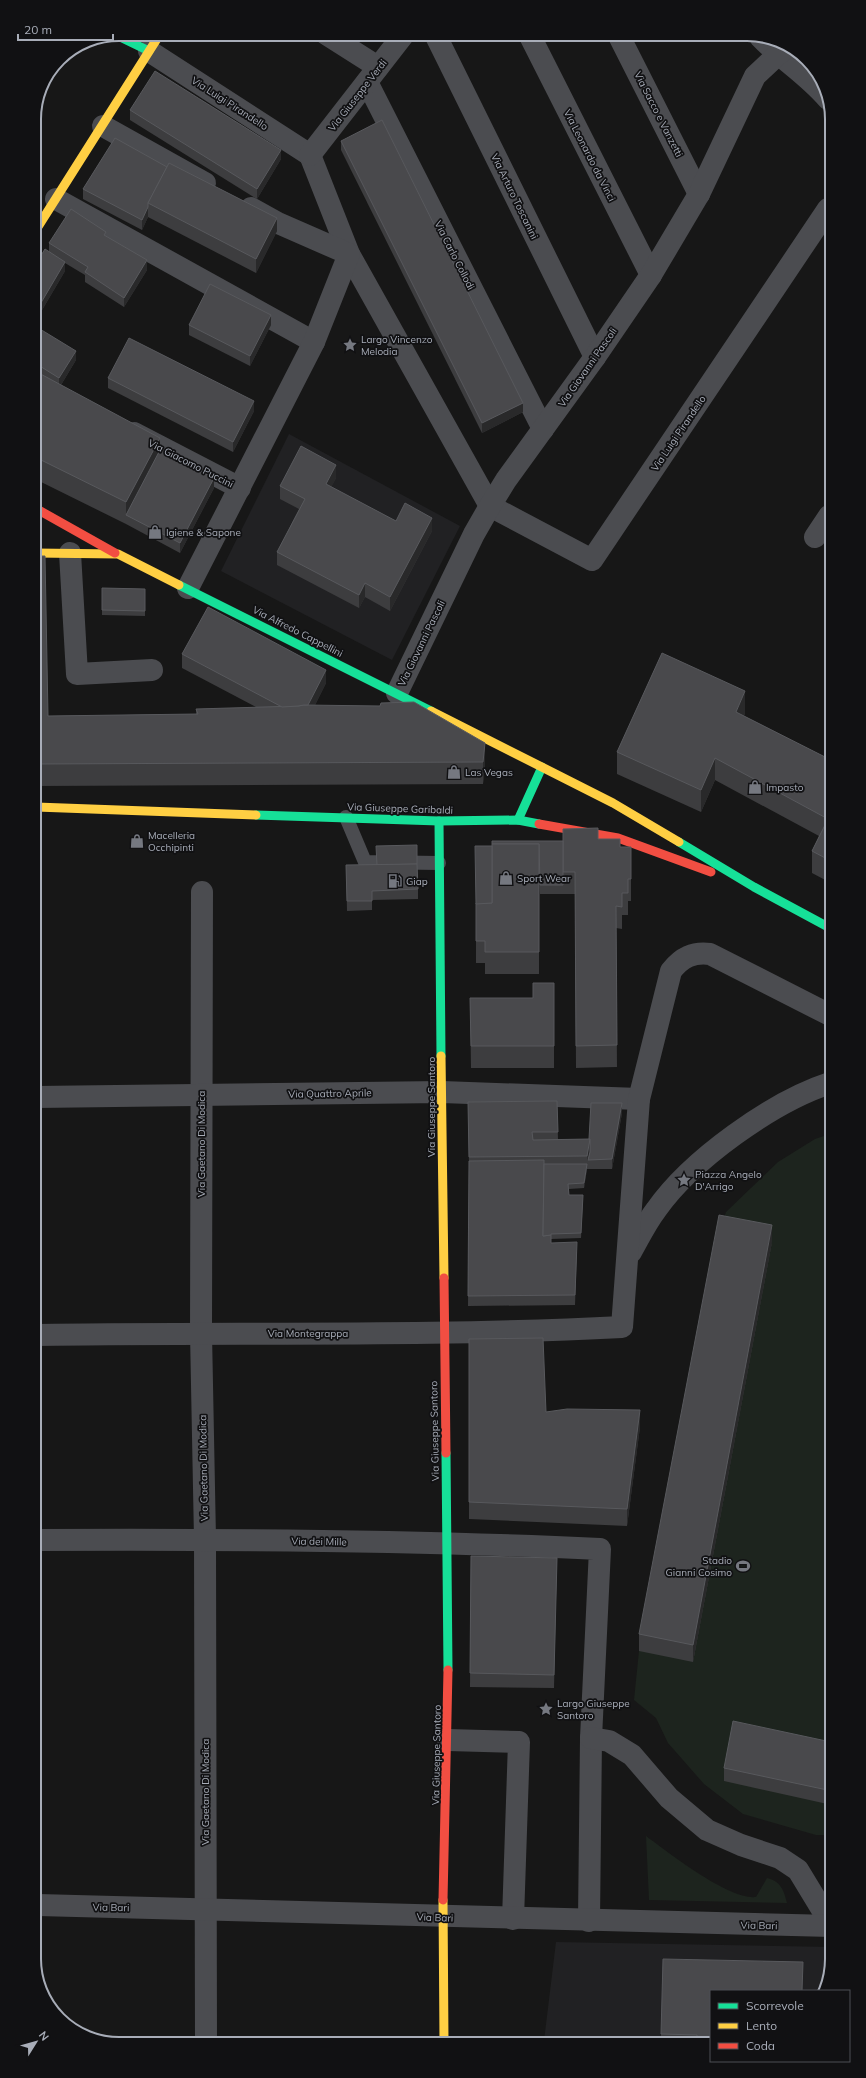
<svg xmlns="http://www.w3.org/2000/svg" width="866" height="2078" font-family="Mulish,sans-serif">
<rect width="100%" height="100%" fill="#171717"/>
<!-- built -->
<g fill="#212123">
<path d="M289,434L460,526L392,660L221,571Z"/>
<path d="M556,1942L832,1947V1959L821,1991H711V2040L544,2041Z"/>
</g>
<!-- green -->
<g fill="#1d241e">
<path d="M830,1134L832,1835H816L743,1814L704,1784L668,1743L656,1718L634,1700L639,1651L719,1232L726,1212L778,1162L815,1139Z"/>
<path d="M646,1836C669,1853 729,1900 756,1897L767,1878C781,1881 784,1891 787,1903L649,1900Z"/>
</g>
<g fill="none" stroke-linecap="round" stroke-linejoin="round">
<!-- lane -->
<path stroke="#4b4c50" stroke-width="14" d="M346,817L365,862L439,863"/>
<!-- street -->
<g stroke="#4b4c50" stroke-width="22">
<path d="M326,34L378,67"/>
<path d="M435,34L595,357"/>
<path d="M529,34L651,275"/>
<path d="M618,34L699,194"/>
<path d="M760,37C781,59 808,75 828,99"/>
<path d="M149,51L310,155"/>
<path d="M367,82L543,429"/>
<path d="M103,126L205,183"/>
<path d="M310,155L349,254L490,506"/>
<path d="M310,155L404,34"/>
<path d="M56,199L314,342"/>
<path d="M134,433L240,488"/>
<path d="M490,506L592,560L828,209"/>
<path d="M815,537L829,516"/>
<path d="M70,553L77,674L152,670"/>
<path d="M188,588L314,342L349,254L278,223L251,208"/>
<path d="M397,693L474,534L490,506L506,480L595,357L651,275L699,194L755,76L786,47"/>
<path d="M202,892L201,1333L205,1539L206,2043"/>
<path d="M36,1097L442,1092L639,1099"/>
<path d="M631,1252C639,1238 646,1223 656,1210C691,1160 772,1102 830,1083"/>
<path d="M37,1335C232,1332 427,1337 622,1327L639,1099L671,971C682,957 693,952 710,954L830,1015"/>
<path d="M37,1540C225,1539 413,1540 600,1549L591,1738L589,1921"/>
<path d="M591,1738L609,1741L632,1755L669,1798L707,1830L741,1845L780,1858L798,1870L832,1926"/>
<path d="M448,1740L519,1742L513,1919"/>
<path d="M38,1905L832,1926"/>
</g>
<!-- fast -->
<g stroke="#16e098" stroke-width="9">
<path d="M116,35L149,51"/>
<path d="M179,585L431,711"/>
<path d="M256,815L439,821L518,820L539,824"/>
<path d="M518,820L542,767"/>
<path d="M439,821L441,1056"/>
<path d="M679,842L754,887L830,928"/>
<path d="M446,1453L448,1670"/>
</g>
<!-- slow -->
<g stroke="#ffcf43" stroke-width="9">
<path d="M34,233L160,34"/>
<path d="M35,553L118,554L179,585"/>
<path d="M431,711L613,803L679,842"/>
<path d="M36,807L256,815"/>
<path d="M441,1056L444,1278"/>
<path d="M443,1900L444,2042"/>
</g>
<!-- jam -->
<g stroke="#f24e42" stroke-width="9">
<path d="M35,508L115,553"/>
<path d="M539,824L618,838L711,872"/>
<path d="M444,1278L446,1453"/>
<path d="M443,1900L448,1670"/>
</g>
</g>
<!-- wall -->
<g fill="#3d3d3f">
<path d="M130,110L281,159L257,199L130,120Z"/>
<path d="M341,141L523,412L482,433L341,150Z"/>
<path d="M83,189L277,231L256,273L148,217L142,230L83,199Z"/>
<path d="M106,236L147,270L124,307L85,282V275L65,263V271L35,322V265L49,252V243Z"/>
<path d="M189,325H271L250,366L189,335Z"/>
<path d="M35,326L76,360L61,385L160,450L214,488L180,553L126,524L35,479Z"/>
<path d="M108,378L254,411L233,452L108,388Z"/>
<path d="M336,478L331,487L396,521L432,531L390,611L365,597L359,608L277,565V552L299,509L280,499V486Z"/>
<path d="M35,556L48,716L196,714V709L258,708L182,668V654L326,683L315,705L485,743V765L483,784L36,786Z"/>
<path d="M102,588L145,589V616L102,615Z"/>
<path d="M745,713L744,716L829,759V882L812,873V851L819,836L715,780L701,812L617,774V752Z"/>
<path d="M598,839L620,847H631V901H628V915H622V929L616,928L617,1067L576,1068L575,894H540L539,872V974H485V963H476V909L492,846Z"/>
<path d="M346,865L418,889V899L372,900V910L347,911Z"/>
<path d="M554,983V1068H471L470,998H533Z"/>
<path d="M557,1101L558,1139H589L622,1113L612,1169H587L584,1188L569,1189V1195L583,1200L581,1238L551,1239V1243L577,1252L575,1305L468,1306L469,1169L468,1102Z"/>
<path d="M772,1242L693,1662L639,1651V1634Z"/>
<path d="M469,1339L546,1412L640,1427L627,1526L469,1519Z"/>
<path d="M471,1556L557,1558L554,1688L470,1687Z"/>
<path d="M831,1742L832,1805L724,1781V1768Z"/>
<path d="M711,1991V2040H661V2034Z"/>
</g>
<!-- shaded-wall -->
<g fill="#29292a">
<path d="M281,150V159L257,199V189Z"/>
<path d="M148,207V217L142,230V220Z"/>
<path d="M277,218V231L256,273V259Z"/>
<path d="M147,260V270L124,307V298Z"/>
<path d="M65,262V271L35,322V313Z"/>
<path d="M271,315V325L250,366V356Z"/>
<path d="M76,351V360L59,388V378Z"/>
<path d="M254,401V411L233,452V442Z"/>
<path d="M523,403V412L482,433V423Z"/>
<path d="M160,438V460L126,515V502Z"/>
<path d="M336,465V478L326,498V484Z"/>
<path d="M214,478V488L180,553V543Z"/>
<path d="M432,518V531L390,611V597Z"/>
<path d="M365,583V597L359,608V595Z"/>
<path d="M326,670V683L304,727L298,715Z"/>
<path d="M745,691V713L736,734V712Z"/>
<path d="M485,743V765L483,784V762Z"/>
<path d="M715,758V780L701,812V790Z"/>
<path d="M622,1103V1113L612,1169V1159Z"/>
<path d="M590,1139V1152L588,1160H587Z"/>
<path d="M587,1164V1169L584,1188V1183Z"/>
<path d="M772,1225V1242L693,1662V1645Z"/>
<path d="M640,1410V1427L627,1526V1509Z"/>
</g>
<!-- building -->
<g fill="#49494c" stroke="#58595d">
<path d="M155,71L281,150L257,189L130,110Z"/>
<path d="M382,120L523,403L482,423L341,141Z"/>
<path d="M115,138L167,167L148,203V207L142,220L83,189Z"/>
<path d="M169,163L277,218L256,259L148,203Z"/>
<path d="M71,209L106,232L104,235L147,260L124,298L85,272L88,267L49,243Z"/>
<path d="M45,249L65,262L35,313V265Z"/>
<path d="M210,284L271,315L250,356L189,325Z"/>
<path d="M35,326L76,351L59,378L35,363Z"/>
<path d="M129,338L254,401L233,442L108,378Z"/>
<path d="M35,371L160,438L126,502L35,457Z"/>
<path d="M301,446L336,465L326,484L396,521L405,503L432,518L390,597L365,583L359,595L277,552L305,499L280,486Z"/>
<path d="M160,450L214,478L180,543L126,515Z"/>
<path d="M35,556H45L48,716L198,714L196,709L298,706L304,705L380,706L381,703L414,702L485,743L483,762L36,764Z"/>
<path d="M102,588L145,589V611L102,610Z"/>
<path d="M208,607L326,670L308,705H304L298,706L282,707L182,654Z"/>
<path d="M662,653L745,691L736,712L829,759V860L812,851L828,819L715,758L701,790L617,752Z"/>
<path d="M598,828V839H620V847H631V879H628V893H622V907L616,906L617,1045L576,1046L575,872H563V829Z"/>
<path d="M492,841H563V885H540L539,844H492Z"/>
<path d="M492,844H539V952H485V941H476V903H492Z"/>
<path d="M417,845V864L377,865L376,846Z"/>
<path d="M475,846H492V903L476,904Z"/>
<path d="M417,864L418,889L372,891V901H347L346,865Z"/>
<path d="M533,983H554V1046H471L470,998H533Z"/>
<path d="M557,1101L558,1132H532L533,1140L590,1139L587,1156L469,1157L468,1102Z"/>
<path d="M591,1103H622L612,1159L588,1160L590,1152V1139H589Z"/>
<path d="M544,1160L543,1236L551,1235V1243L577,1242L575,1295L468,1296L469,1161Z"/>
<path d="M544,1164H587L584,1183L568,1184L569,1195H583L581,1233L551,1234V1235L543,1236Z"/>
<path d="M719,1215L772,1225L693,1645L639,1634Z"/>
<path d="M543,1338L546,1412L567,1409L640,1410L627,1509L469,1502V1339Z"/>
<path d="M471,1556L557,1558L554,1675L470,1673Z"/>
<path d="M733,1721L831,1742L832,1791L724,1768Z"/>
<path d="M663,1959L803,1962L802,1991H711V2040H697V2035L661,2034Z"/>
</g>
<!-- icons -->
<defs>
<symbol id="sight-bare" viewBox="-9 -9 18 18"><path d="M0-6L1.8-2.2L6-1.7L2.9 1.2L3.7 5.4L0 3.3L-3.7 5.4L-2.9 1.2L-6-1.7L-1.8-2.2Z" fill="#757880" stroke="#111113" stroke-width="2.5" paint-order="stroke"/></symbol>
<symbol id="shop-bare" viewBox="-9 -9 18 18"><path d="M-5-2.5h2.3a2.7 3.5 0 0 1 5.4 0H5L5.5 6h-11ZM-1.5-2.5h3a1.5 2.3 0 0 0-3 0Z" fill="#757880" stroke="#111113" stroke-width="2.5" paint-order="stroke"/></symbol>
<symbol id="fuel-bare" viewBox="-9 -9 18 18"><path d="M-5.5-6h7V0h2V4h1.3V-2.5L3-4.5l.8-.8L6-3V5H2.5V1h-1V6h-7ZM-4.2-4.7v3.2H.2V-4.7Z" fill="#757880" stroke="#111113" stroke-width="2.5" paint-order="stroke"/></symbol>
<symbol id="stadium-bare" viewBox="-9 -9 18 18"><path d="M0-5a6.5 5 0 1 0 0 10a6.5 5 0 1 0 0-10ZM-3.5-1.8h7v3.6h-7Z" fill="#757880" stroke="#111113" stroke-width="2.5" paint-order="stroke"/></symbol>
</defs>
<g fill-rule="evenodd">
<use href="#sight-bare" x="340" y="335" width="20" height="20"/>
<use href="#shop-bare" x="145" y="522" width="20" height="20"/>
<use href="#shop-bare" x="444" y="762" width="20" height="20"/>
<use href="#shop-bare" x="745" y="777" width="20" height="20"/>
<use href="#shop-bare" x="127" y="831" width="20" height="20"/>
<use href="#shop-bare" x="496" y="868" width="20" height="20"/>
<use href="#fuel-bare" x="385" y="871" width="20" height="20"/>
<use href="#sight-bare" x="674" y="1170" width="20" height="20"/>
<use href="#stadium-bare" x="733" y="1556" width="20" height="20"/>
<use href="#sight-bare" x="536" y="1699" width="20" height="20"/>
</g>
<g text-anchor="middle" stroke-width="3.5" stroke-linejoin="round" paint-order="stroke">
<!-- street labels -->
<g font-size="10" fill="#a8adb8" stroke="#111113">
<text transform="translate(357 95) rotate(-52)" y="4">Via Giuseppe Verdi</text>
<text transform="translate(230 103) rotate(33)" y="4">Via Luigi Pirandello</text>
<text transform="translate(659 114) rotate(63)" y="4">Via Sacco e Vanzetti</text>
<text transform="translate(590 155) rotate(63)" y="4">Via Leonardo da Vinci</text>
<text transform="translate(515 196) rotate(64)" y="4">Via Arturo Toscanini</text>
<text transform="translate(455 255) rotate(63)" y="4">Via Carlo Collodi</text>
<text transform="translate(587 367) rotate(-55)" y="4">Via Giovanni Pascoli</text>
<text transform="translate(678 433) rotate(-56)" y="4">Via Luigi Pirandello</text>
<text transform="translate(191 463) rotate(27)" y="4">Via Giacomo Puccini</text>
<text transform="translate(298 631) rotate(27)" y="4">Via Alfredo Cappellini</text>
<text transform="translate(421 643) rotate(-64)" y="4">Via Giovanni Pascoli</text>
<text transform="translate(400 808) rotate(2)" y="4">Via Giuseppe Garibaldi</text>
<text transform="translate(330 1093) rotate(-1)" y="4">Via Quattro Aprile</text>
<text transform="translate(431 1107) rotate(-90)" y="4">Via Giuseppe Santoro</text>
<text transform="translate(201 1144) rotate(-90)" y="4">Via Gaetano Di Modica</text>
<text x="308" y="1337">Via Montegrappa</text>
<text transform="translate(434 1431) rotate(-91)" y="4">Via Giuseppe Santoro</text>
<text transform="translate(203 1468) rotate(-91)" y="4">Via Gaetano Di Modica</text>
<text transform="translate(319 1541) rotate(1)" y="4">Via dei Mille</text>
<text transform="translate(436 1755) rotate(-89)" y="4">Via Giuseppe Santoro</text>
<text transform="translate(205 1792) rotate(-90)" y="4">Via Gaetano Di Modica</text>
<text transform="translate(111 1907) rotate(1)" y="4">Via Bari</text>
<text transform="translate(435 1917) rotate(2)" y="4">Via Bari</text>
<text transform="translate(759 1925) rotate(1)" y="4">Via Bari</text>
</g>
<!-- poi labels -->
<g font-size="10" fill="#a8adb8" stroke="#111113" text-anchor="start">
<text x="361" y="343">Largo Vincenzo<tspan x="361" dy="12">Melodia</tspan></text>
<text x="166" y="536">Igiene &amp; Sapone</text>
<text x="465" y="776">Las Vegas</text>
<text x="766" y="791">Impasto</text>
<text x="148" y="839">Macelleria<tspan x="148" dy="12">Occhipinti</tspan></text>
<text x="517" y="882">Sport Wear</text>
<text x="406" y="885">Giap</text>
<text x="695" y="1178">Piazza Angelo<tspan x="695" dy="12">D'Arrigo</tspan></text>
<text x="732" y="1564" text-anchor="end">Stadio<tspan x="732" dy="12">Gianni Cosimo</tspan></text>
<text x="557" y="1707">Largo Giuseppe<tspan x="557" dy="12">Santoro</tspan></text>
</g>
</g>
<!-- crop -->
<path d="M0 0H866V2078H0ZM119 41H747A78 78 0 0 1 825 119V1959A78 78 0 0 1 747 2037H119A78 78 0 0 1 41 1959V119A78 78 0 0 1 119 41Z" fill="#111113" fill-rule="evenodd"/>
<path fill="none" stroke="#a8adb8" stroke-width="2" d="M119 41H747A78 78 0 0 1 825 119V1959A78 78 0 0 1 747 2037H119A78 78 0 0 1 41 1959V119A78 78 0 0 1 119 41Z"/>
<!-- legend -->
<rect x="710" y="1990" width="140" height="72" fill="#111113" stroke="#4d4f55"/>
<rect x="718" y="2003" width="20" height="6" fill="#16e098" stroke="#4d4f55"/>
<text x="746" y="2010" font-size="12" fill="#a8adb8">Scorrevole</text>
<rect x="718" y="2023" width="20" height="6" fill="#ffcf43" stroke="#4d4f55"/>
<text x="746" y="2030" font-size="12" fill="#a8adb8">Lento</text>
<rect x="718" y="2043" width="20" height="6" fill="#f24e42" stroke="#4d4f55"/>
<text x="746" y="2050" font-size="12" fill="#a8adb8">Coda</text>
<!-- north arrow -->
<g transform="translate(36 2042) rotate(53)" stroke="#111113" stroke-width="3" paint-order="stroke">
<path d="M0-3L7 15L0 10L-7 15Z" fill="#a8adb8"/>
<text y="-6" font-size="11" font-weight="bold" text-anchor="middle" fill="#a8adb8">N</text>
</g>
<!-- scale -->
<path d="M18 34v6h95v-6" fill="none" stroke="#a8adb8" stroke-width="2"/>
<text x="24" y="34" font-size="12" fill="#a8adb8" stroke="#111113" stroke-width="3" paint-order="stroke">20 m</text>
</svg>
